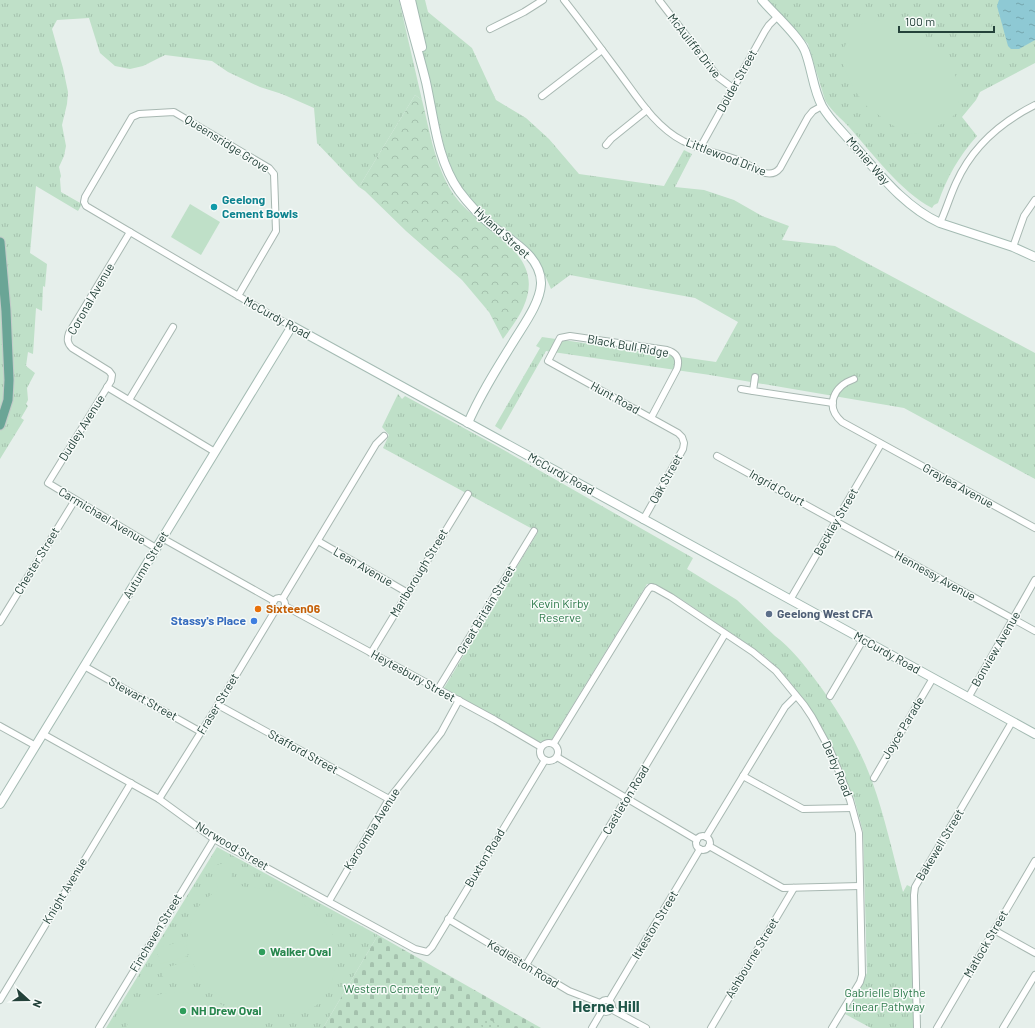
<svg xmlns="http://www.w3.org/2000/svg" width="1035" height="1028" font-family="Barlow,sans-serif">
<defs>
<pattern id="grass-tufts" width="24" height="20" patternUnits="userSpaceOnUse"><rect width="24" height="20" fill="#bfe0c8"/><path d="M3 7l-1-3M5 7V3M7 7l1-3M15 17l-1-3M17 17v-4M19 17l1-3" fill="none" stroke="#a4c1ad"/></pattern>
<pattern id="forest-crowns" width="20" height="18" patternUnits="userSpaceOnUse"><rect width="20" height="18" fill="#bfe0c8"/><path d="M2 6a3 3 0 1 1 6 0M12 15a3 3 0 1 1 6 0" fill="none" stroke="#a4c1ad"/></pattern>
<pattern id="cemetery-stones" width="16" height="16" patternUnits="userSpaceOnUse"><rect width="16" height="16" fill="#bfe0c8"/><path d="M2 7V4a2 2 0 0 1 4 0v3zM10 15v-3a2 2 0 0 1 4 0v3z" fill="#a4c1ad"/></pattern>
<pattern id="garden-dots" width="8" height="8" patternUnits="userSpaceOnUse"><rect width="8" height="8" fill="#bfe0c8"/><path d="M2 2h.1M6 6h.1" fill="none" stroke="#a4c1ad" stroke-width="1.8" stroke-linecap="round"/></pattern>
<pattern id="water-ripples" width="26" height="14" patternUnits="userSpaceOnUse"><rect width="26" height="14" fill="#8ec9d4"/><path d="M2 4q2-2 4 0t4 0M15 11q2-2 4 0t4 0" fill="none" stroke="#74a5ad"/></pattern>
</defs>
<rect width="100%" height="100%" fill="#e6efeb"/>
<!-- grass -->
<g fill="url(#grass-tufts)">
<path d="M0,0H399L422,100L415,95L359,187L317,143L314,108L282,94L260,87L228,72L212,61L165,55L143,66L130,69L115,66L100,53L89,18L57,20L52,29L63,68L68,92L67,104L62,125L66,146L64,156L59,167L61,176L60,179L61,192L82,204L78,211L36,186L30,253L47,264L45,287L43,286L42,311L36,308L33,354L28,352L26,366L35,373L27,388L28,400L26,404L28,406L21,418L24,420L0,459Z"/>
<path d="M411,0H425L428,12L472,48L496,100L526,118L549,139L579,174L664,186L684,150L692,154L675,187L704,190L734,200L762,216L789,226L782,240L835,246L1035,353V479L904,408L710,375L546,351L501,430L495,426L540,348L536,346L542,337L716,362L738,322L695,298L570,275L551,289C545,275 539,260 529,249C522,240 510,233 500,226C469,202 455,185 444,146Z"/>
<path d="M768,0H1035V63L980,92L976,100L962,117L977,136C959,156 947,177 938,203L934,205L932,208C901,192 872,153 849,127C841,118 831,111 825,100L808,44Z"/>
<path d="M398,394L402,399L405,396L495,445L693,558L687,569L737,600L775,636C790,647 802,662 814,678C838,709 858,744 872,781C885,817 893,855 903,892L907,885L911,887L914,1028H871L845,1014L867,973L863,832L854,798L807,704L779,669L762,654L681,599L655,584H647L552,739L539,742L444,688L538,532L383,448L389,435L382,427Z"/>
<path d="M217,847L378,935L323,1028H106Z"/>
</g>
<!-- forest -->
<path fill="url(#forest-crowns)" d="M415,95L422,100C430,132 435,167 454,195C481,233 549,252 523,308C518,319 510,329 503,339L489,312L462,280L406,231L365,191L359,187Z"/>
<!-- cemetery -->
<path fill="url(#cemetery-stones)" d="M378,935L541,1028H323Z"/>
<!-- garden -->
<path fill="url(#garden-dots)" d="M488,1019L503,1027V1028H482L480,1022Z"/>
<!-- pitch -->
<g fill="#bfe0c8">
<path d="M884,19L898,21L917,31L933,43L951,63L959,86V101L958,109L951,119L928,131L914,134L898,129L881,117L864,104L853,87L844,69V48L851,33L858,25Z"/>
<path d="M190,204L220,222L201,255L171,237Z"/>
<path d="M571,639L577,643L572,650L566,645Z"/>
<path d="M228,862L234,885C250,888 266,888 282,893C290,895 298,900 306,906C315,912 326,922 331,931C333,934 334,939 334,943C339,964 334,982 322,1000C298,1028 227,1010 204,983C196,973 195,968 190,956C189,954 187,951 187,948C186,942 188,933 190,927C196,907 200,902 218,890L213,866Z"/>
<path d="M183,941L188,956L160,964L156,948Z"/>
<path d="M189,961L193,977L165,984L161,969Z"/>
<path d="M183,992C212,997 235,1010 257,1028H126C139,995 150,994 183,992Z"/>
</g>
<!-- water -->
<path fill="url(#water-ripples)" d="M999,0H1035V40L1019,49H1011L1008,46L997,6Z"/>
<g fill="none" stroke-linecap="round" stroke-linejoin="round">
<defs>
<g id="street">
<path d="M564,0C582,23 600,47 617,70C636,95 654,126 683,141C701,151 724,154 743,162C755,168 770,181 780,168L808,117L813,111L822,106"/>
<path d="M659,0L718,77L733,88"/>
<path d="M490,29L524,12L543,0"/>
<path d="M542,96L602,50"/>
<path d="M606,145L611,139L647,110"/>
<path d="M700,148L765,31L769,25L777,17"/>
<path d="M940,223C946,210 950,196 956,183C972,147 1001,122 1035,105"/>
<path d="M130,232L69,333C67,339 67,343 72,348L109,371L112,375L111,381L48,483L156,548"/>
<path d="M1013,247L1024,216L1035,200"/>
<path d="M238,296L276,231L274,174L269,168L174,112L139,114L132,117L85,197L84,202L86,206L274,317L292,326"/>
<path d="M755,377L753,391L833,403"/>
<path d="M854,379C834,386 824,406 842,422L1035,528"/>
<path d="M107,387L215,452"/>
<path d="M741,389L753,391"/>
<path d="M129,400L173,327"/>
<path d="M717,456L1035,631"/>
<path d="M643,520L683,449L684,443L682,437L678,433L548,361L560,338L570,336L667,350C677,353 680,359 677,369L651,418"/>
<path d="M162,538L274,601"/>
<path d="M318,541L408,593"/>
<circle cx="279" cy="604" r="6"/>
<path d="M283,598L376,444L384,436"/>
<path d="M790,600L881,444"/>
<path d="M285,606L495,720L541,747"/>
<path d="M0,622L75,500"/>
<path d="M371,653L468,494"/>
<path d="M84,666L201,732"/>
<path d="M438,689L534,531"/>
<path d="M830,696L863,640"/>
<path d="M968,698L1035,580"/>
<path d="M218,705L389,799"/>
<path d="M0,726L36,746"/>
<path d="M43,734L159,799L214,839L415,949L427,952L432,947L545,760"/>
<circle cx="549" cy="752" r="9"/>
<path d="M554,743L648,590L651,587L655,588L671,597L753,652L776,671L804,705L812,717L830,750L842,779L850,800L859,833L862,975L860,982L832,1028"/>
<path d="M557,757L697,840"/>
<path d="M743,776L803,809L852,808"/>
<path d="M874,778L933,678"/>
<path d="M159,799L218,705L276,609"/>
<circle cx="703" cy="843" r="7"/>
<path d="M706,837L785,707L796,696"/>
<path d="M709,846L783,888L860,886"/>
<path d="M329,901L389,799L441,733L459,700"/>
<path d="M448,919L569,991L600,1003"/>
<path d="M994,930L1035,953"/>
<path d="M526,965L725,634"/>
<circle cx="606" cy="1006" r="6"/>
<path d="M0,1000L131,783"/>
<path d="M609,1001L700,849"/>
<path d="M611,1009L646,1028"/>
<path d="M99,1028L214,839"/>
<path d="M592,1028L602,1011"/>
<path d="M711,1028L794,888"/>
<path d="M917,1028L914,895L915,887L1012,722"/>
<path d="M937,1028L1035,861"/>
<path d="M1003,1028L1035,975"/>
</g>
<g id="secondary">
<path d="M404,0C411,27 419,54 426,82C434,118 437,160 459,191C468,203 479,215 490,224C509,239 542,256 541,284C540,304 522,327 512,344C496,370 480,395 468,423"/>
<path d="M411,0L422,47"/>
<path d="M762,0C773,13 799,36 805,51C812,69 813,89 822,106C829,119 842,131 851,142C878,172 903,206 940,223L1013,247L1035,257"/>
<path d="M0,804L292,326L1035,734"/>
</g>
<path id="primary" d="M0,242L6,311L9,380L8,400L0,425"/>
</defs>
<!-- street casing -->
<use href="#street" stroke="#a8b8b2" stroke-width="8"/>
<!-- secondary casing -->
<use href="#secondary" stroke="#a4bbb3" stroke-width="10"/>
<!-- primary casing -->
<use href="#primary" stroke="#c2cac8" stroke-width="11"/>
<!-- street -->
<use href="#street" stroke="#fff" stroke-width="6"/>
<!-- secondary -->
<use href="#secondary" stroke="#fff" stroke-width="8"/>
<!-- primary -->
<use href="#primary" stroke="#6aa596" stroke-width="9"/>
</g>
<!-- markers -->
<circle fill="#0f9aa8" stroke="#f7fbf9" stroke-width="1.5" cx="214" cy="207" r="4"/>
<circle fill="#e8710a" stroke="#f7fbf9" stroke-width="1.5" cx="258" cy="609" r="4"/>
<circle fill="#5c6f8a" stroke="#f7fbf9" stroke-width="1.5" cx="769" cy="614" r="4"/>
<circle fill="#3f7fe0" stroke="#f7fbf9" stroke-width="1.5" cx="254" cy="621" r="4"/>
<g fill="#2e9e5b" stroke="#f7fbf9" stroke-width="1.5">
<circle cx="262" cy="952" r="4"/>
<circle cx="183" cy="1011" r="4"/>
</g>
<g text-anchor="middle" stroke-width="3" stroke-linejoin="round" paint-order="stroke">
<!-- street labels -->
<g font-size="12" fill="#24423a" stroke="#f7fbf9">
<text transform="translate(694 46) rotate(52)" y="4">McAuliffe Drive</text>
<text transform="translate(737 81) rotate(-61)" y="4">Dolder Street</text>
<text transform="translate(227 144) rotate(32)" y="4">Queensridge Grove</text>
<text transform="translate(726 157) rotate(21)" y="4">Littlewood Drive</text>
<text transform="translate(868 161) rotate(49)" y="4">Monier Way</text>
<text transform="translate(502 233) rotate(42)" y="4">Hyland Street</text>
<text transform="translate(91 299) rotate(-60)" y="4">Coronal Avenue</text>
<text transform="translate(277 318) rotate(29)" y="4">McCurdy Road</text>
<text transform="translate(628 346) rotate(10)" y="4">Black Bull Ridge</text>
<text transform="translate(615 398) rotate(29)" y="4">Hunt Road</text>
<text transform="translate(82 428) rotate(-58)" y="4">Dudley Avenue</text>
<text transform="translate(561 474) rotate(29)" y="4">McCurdy Road</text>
<text transform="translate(666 479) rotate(-61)" y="4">Oak Street</text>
<text transform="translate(958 486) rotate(29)" y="4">Graylea Avenue</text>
<text transform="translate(777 488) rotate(29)" y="4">Ingrid Court</text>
<text transform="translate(102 516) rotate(31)" y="4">Carmichael Avenue</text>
<text transform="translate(836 522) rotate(-60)" y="4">Beckley Street</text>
<text transform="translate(37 561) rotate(-59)" y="4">Chester Street</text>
<text transform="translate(146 565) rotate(-59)" y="4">Autumn Street</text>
<text transform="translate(363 567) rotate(30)" y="4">Lean Avenue</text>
<text transform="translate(419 573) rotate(-59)" y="4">Marlborough Street</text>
<text transform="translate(935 576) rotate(29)" y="4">Hennessy Avenue</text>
<text transform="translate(486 610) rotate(-59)" y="4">Great Britain Street</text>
<text transform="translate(996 649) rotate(-60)" y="4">Bonview Avenue</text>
<text transform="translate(887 653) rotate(29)" y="4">McCurdy Road</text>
<text transform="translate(413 676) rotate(29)" y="4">Heytesbury Street</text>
<text transform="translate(143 699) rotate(29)" y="4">Stewart Street</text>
<text transform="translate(218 704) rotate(-59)" y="4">Fraser Street</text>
<text transform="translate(903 728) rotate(-59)" y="4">Joyce Parade</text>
<text transform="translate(303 752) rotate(29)" y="4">Stafford Street</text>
<text transform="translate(837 769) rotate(67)" y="4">Derby Road</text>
<text transform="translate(626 800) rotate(-59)" y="4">Castleton Road</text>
<text transform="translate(372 829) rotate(-58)" y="4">Karoomba Avenue</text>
<text transform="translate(940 845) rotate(-59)" y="4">Bakewell Street</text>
<text transform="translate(232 846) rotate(31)" y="4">Norwood Street</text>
<text transform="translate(485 858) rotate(-59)" y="4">Buxton Road</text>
<text transform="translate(65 891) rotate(-59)" y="4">Knight Avenue</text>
<text transform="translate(655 925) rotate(-59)" y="4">Itkeston Street</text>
<text transform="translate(156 933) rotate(-59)" y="4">Finchaven Street</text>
<text transform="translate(986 944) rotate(-60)" y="4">Matlock Street</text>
<text transform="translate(752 958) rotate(-59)" y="4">Ashbourne Street</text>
<text transform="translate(523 964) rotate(31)" y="4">Kedleston Road</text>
</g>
<!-- culture labels -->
<g font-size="12" font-weight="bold" fill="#0d838f" stroke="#f7fbf9" text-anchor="start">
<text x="222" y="204">Geelong<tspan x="222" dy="14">Cement Bowls</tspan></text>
</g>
<!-- park labels -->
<g font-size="12" fill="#2d7a4b" stroke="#f7fbf9">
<text x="560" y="608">Kevin Kirby<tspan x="560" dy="14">Reserve</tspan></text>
<text x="392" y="993">Western Cemetery</text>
<text x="885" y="997">Gabrielle Blythe<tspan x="885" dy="14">Linear Pathway</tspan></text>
</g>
<!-- food labels -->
<g font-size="12" font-weight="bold" fill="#c56008" stroke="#f7fbf9" text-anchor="start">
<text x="266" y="613">Sixteen06</text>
</g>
<!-- service labels -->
<g font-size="12" font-weight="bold" fill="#4e5e75" stroke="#f7fbf9" text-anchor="start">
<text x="777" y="618">Geelong West CFA</text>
</g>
<!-- shop labels -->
<g font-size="12" font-weight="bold" fill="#366cbe" stroke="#f7fbf9" text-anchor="end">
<text x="246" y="625">Stassy's Place</text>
</g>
<!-- leisure labels -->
<g font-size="12" font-weight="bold" fill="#27864d" stroke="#f7fbf9" text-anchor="start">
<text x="270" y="956">Walker Oval</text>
<text x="191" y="1015">NH Drew Oval</text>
</g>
<!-- district labels -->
<g font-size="16" font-weight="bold" fill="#1f5548" stroke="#f7fbf9">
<text x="606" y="1012">Herne Hill</text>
</g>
</g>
<!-- north arrow -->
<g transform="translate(28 1000) rotate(111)" stroke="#f7fbf9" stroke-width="3" paint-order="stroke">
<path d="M0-3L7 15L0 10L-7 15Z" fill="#24423a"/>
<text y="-6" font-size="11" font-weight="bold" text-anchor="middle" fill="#24423a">N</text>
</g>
<!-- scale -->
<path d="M899 26v6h95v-6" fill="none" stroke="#24423a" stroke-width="2"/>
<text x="905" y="26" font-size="12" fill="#24423a" stroke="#f7fbf9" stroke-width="3" paint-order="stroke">100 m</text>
</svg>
